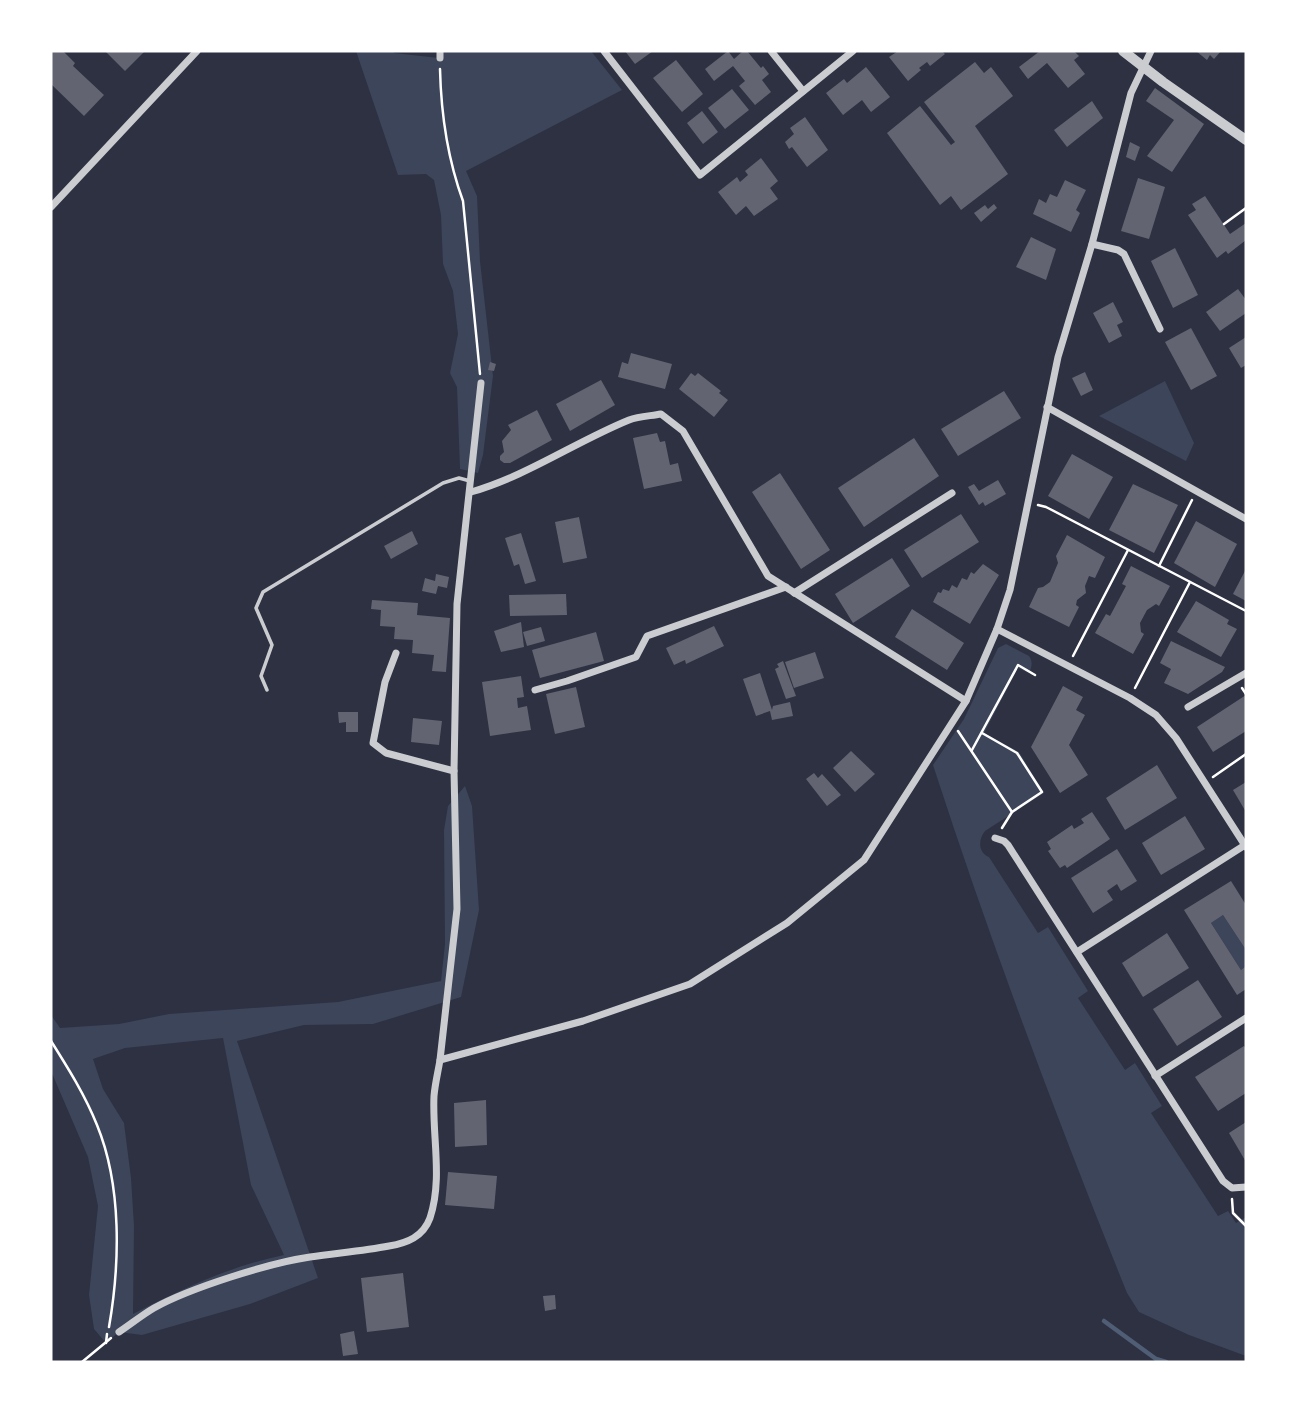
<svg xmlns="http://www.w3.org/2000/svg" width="1297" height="1413" font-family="'Asap Condensed',sans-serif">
<rect width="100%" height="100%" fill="#2d3142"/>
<!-- green -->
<g fill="#3c4559" fill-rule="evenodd">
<path d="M356,51H393L394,53L439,58L440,51H591L622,90L466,171L477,196L480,261L493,376L483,455L478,473L460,469L457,387L450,373L458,334L453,291L443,264L441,215L434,180L426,174L398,175Z"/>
<path d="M1165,381L1194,443L1186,461L1099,416Z"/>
<path d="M1006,644L1029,656C1033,661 1032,667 1029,673L1018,668L984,733L1019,752L1044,793L985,831C978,840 978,852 989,857L1038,933L1048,927L1088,991L1078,998L1125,1070L1135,1063L1162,1106L1151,1113L1218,1216L1228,1211L1236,1223L1246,1217V1356L1189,1335L1139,1312L1127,1293C1057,1119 991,944 933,765L964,719L998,648Z"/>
<path d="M465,786L472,806L479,910L461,997L373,1024L304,1025L237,1041L318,1278L250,1304L142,1335L119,1332L106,1343L94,1329L89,1295L98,1206L88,1157L51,1071V1015L60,1028L119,1024L169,1014L338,1002L441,981L445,944L444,830L448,806ZM223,1038L251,1185L284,1255C230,1266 182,1289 133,1314L134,1226L131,1178L124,1123L103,1089L93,1059L125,1048Z"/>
<path d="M1223,915L1246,950V966L1241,970L1211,923Z"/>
</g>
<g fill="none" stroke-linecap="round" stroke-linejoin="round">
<!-- stream -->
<path stroke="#4f5d75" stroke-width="4.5" d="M1104,1321L1156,1359L1166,1362"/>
</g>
<!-- building -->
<g fill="#626471">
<path d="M51,51H63L75,63L73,66L104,95L84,116L51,84Z"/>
<path d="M105,51H145L125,71Z"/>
<path d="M625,51H653L635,64Z"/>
<path d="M728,51L734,59L743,51H747L761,68L763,66L769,74L762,80L771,92L755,105L739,86L745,81L733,66L714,81L705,69Z"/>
<path d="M898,51H942L945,54L930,66L927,62L919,68L921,70L908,81L889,57Z"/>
<path d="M1040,51H1074L1079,56L1074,60L1085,74L1068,88L1047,63L1028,79L1019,67Z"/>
<path d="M1196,51H1221L1214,59L1210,55L1207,60Z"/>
<path d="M676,60L703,94L682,112L653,78Z"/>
<path d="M975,62L984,73L991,67L1013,96L975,126L1008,174L961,210L951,196L940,205L887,133L920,106L951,145L955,142L924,102Z"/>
<path d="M866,67L890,97L871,112L862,100L843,115L826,93L844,79L847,83Z"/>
<path d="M1155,88L1204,124L1172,172L1147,156L1174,120L1146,101Z"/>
<path d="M732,89L749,110L725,129L708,108Z"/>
<path d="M1092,101L1103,118L1067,147L1054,130Z"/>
<path d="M702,111L718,132L703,144L687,123Z"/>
<path d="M805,117L828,150L807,167L792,147L789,149L785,142L794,134L790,128Z"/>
<path d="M1130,142L1140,147L1135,161L1126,157Z"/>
<path d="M761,158L778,181L770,188L778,199L754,216L746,206L736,215L718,192L737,177L740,182L748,175L745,171Z"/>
<path d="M1138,178L1165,187L1149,239L1121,231Z"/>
<path d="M1065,180L1086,190L1076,210L1080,213L1071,232L1033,214L1039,199L1046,203L1050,194L1057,197Z"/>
<path d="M1205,196L1230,234L1246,223V240L1228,254L1226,251L1217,258L1188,215L1196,210L1192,204Z"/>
<path d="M994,204L997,208L981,222L974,213L985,205L988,209Z"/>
<path d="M1031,237L1056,249L1046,280L1016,267Z"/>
<path d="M1175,248L1198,295L1173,308L1151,261Z"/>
<path d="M1238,289L1246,300V313L1220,331L1206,312Z"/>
<path d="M1113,302L1123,322L1117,325L1122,336L1109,343L1093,313Z"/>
<path d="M1191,328L1217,376L1191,390L1165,342Z"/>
<path d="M1246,337V365L1241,368L1229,348Z"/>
<path d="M631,353L672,364L665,389L618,377L622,362L628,364Z"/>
<path d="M490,362L496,364L494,371L488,370Z"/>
<path d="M1085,372L1093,390L1081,396L1072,378Z"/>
<path d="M691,373L695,376L698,373L721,391L719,393L728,400L714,417L679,389Z"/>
<path d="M601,380L615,405L570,431L556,404Z"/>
<path d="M1004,391L1021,418L958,456L941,429Z"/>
<path d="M537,410L552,440L510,463H504L500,460V456L504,452L502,441L511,430L508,425Z"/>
<path d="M657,433L660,442L665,441L670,465L678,463L682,481L644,489L633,438Z"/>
<path d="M914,438L939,476L864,527L838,488Z"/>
<path d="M1072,454L1113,477L1089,519L1048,496Z"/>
<path d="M780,473L830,550L801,569L752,492Z"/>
<path d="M998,480L1006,494L985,506L983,502L979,505L968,487L974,484L979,491Z"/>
<path d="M1133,484L1178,505L1154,553L1109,530Z"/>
<path d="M961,514L979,542L922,578L904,550Z"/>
<path d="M579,517L587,558L563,563L555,522Z"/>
<path d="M1196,521L1237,544L1215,587L1174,563Z"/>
<path d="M412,531L418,544L391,559L384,546Z"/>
<path d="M521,533L536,581L525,584L519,564L514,566L505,538Z"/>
<path d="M1067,535L1105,557L1095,578L1089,576L1085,586L1086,593L1077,600L1076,605L1079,607L1069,627L1029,607L1038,588L1043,587L1050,582L1058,563L1056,556Z"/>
<path d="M892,558L910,586L853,623L835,594Z"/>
<path d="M983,564L999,575L970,624L933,602L938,592L941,593L943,589L949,591L952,585L957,588L962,578L967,580L971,572L974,574Z"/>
<path d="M1131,566L1170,586L1159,606L1156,604L1147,610L1140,623L1141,632L1144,634L1133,654L1095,633L1106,614L1110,616L1126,586L1122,584Z"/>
<path d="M1246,569V601L1233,594Z"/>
<path d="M436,574L449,577L447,588L438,586L436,594L422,591L425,578L435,581Z"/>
<path d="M566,594L567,615L510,616L509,595Z"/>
<path d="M372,600L418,603L417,615L450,618L446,672L432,671L434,655L412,653L413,640L394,639L395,627L380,626L381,610L371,609Z"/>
<path d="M1196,601L1229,620L1227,624L1237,629L1221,657L1177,632Z"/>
<path d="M912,609L964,643L947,670L895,637Z"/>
<path d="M521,622L524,647L501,652L494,631Z"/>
<path d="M714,626L724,646L686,664L685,660L674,665L666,648Z"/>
<path d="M541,627L545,641L527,646L523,632Z"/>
<path d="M596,632L604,661L540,678L532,650Z"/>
<path d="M1171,641L1225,667L1222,672L1188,694L1164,683L1171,669L1160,663Z"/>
<path d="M815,652L824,678L794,688L785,662Z"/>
<path d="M783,661L796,696L786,699L775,669L779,667L777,664Z"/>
<path d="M760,673L772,710L773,706L790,702L793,716L772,720L770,711L756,716L743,679Z"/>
<path d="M521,676L524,697L517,698L518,708L527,706L531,730L490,736L482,682Z"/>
<path d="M1063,686L1083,697L1076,710L1085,715L1069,745L1088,775L1060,793L1031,747Z"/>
<path d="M576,687L585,727L555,734L546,694Z"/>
<path d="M1246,695V731L1213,752L1197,727Z"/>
<path d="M338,712H358V732H346V722L339,723Z"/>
<path d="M413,718L442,721L439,745L411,742Z"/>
<path d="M851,751L875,774L855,792L833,768Z"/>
<path d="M1157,765L1177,798L1125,830L1106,798Z"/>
<path d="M814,773L818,778L822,774L841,795L827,806L806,779Z"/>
<path d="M1246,782V812L1233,790Z"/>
<path d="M1092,812L1110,839L1067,868L1065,865L1060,868L1048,851L1051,849L1047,842L1072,825L1074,829L1084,823L1081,819Z"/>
<path d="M1185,816L1205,849L1161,875L1142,843Z"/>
<path d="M1117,849L1137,881L1121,891L1117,884L1107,891L1113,900L1093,913L1071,878Z"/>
<path d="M1231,881L1246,905V950L1223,915L1211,923L1241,970L1246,966V989L1237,995L1184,910Z"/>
<path d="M1167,933L1189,968L1143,997L1122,963Z"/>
<path d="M1198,980L1222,1017L1177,1046L1153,1009Z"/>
<path d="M1244,1046L1246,1049V1093L1218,1111L1195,1077Z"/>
<path d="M486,1100L487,1145L455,1147L454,1103Z"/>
<path d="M1246,1122V1162L1229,1133Z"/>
<path d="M448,1172L497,1176L494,1209L445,1205Z"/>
<path d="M403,1273L409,1327L367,1332L361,1278Z"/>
<path d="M555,1295L556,1309L545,1311L543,1296Z"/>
<path d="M354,1331L358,1354L343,1356L340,1334Z"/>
</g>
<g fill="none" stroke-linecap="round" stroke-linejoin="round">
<!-- path -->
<g stroke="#fff" stroke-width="2.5">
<path d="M440,69C441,112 448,160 463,201L480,374"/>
<path d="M1224,224L1246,208"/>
<path d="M1038,505L1046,507L1246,611"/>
<path d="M1159,566L1192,500"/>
<path d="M1073,656L1128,550"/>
<path d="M1135,688L1190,582"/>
<path d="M1242,688L1246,694"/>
<path d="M958,731L1012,812L1002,828"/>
<path d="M982,733L1017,753L1042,792L1012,812"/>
<path d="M972,750L1018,665L1035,675"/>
<path d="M1213,777L1246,754"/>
<path d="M51,1041C68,1068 85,1095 97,1125C122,1186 120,1264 109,1327"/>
<path d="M1232,1199L1233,1213L1246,1226"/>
<path d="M106,1343L107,1334"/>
<path d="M82,1362L111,1338"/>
</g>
<!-- service -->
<path stroke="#caccd0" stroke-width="3.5" d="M267,690L261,676L272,645L256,608L263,592L443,483L459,478L470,481"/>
<!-- minor -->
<g stroke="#caccd0" stroke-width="7">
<path d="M440,51V58"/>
<path d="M604,51L700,175L853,51"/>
<path d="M771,51L803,91"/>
<path d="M51,207L197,51"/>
<path d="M1092,244L1118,250L1124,254L1160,329"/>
<path d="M1047,407L1246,519"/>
<path d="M471,492C527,476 575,442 629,420C639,416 651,416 661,414L683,431L768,576L966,701"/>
<path d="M794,593L952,493"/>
<path d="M997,629L1130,698L1156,715L1176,738L1246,847"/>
<path d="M396,653L385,682L373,743L386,753L454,771"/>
<path d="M535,690L567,681L636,657L647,636L786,587"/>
<path d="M1188,707L1246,673"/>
<path d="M995,838L1004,841L1008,845L1223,1181L1232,1188L1246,1187"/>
<path d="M1077,952L1245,845"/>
<path d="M440,1060L457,909L454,771L457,604L481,383"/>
<path d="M1155,1076L1246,1018"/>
<path d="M119,1332C131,1324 142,1315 154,1308C190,1288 269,1263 310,1257C337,1253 363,1251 389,1246C407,1243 423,1237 430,1218C443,1179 432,1136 434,1096C435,1084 438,1072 440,1060L583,1021L690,984L787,923L864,860L966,701L997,629L1010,590L1058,357L1092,244L1131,93L1151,51"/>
</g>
<!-- tertiary -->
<path stroke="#caccd0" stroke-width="10" d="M1123,51L1163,82L1246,140"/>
</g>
<!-- border -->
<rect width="1297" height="1413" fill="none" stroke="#ffffff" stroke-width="105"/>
</svg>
